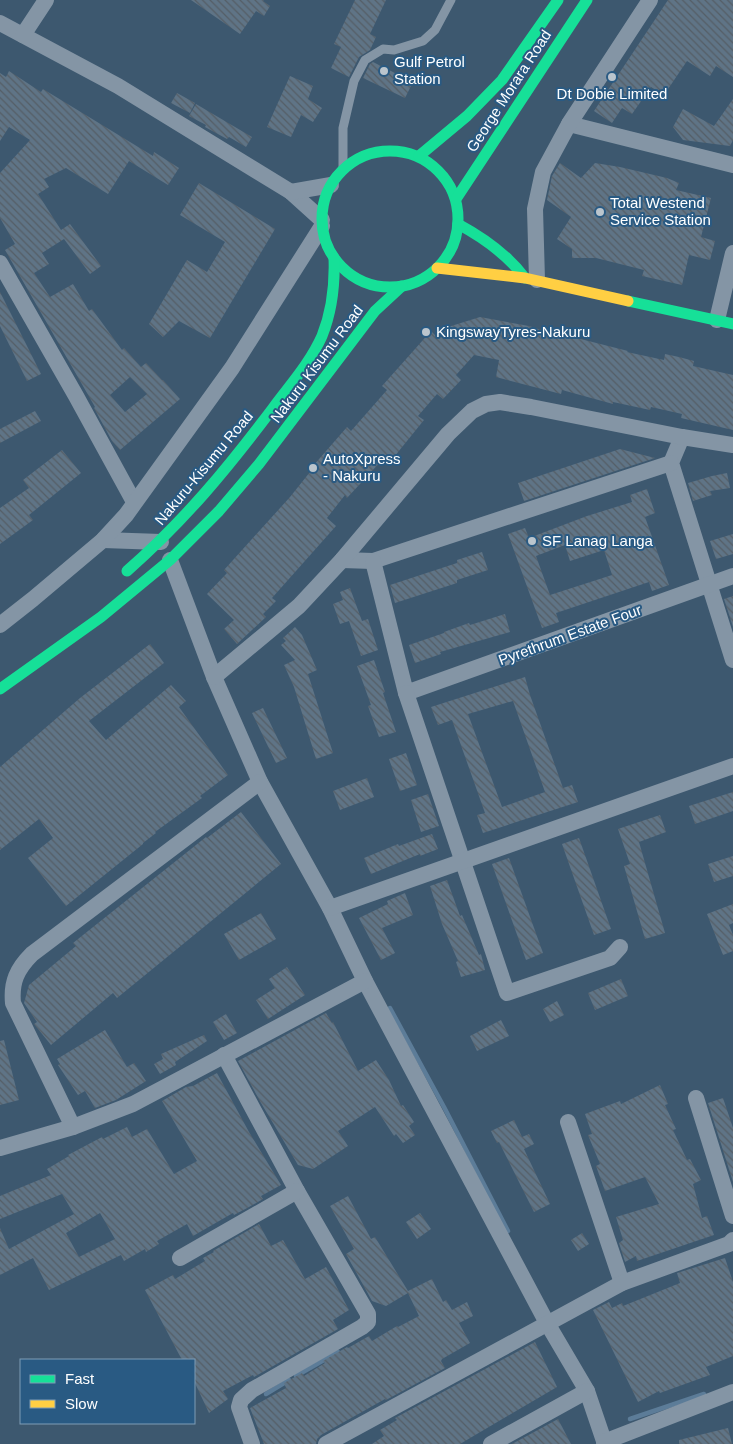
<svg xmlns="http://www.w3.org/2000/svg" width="733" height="1444" font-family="Helvetica,sans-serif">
<defs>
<pattern id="building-back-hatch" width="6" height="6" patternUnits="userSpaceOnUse" patternTransform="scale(1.25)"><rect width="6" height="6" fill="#5f7486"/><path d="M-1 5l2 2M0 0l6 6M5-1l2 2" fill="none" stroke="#555e66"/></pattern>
</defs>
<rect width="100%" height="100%" fill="#3d586f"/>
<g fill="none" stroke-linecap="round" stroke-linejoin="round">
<!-- stream -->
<g stroke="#5c7c98" stroke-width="4.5">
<path d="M390,1008L444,1107L508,1231"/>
<path d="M296,1376L338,1352"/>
<path d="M266,1394L289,1380"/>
<path d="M630,1419L704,1394"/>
</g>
</g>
<!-- building -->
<g fill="url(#building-back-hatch)" fill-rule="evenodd">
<path d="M191,0H264L263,1L270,6L264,16L256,11L240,34Z"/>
<path d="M355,0H386L370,34L376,37L370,50L359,57L349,77L331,68L341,47L334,44Z"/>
<path d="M668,0H733V77L716,66L710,76L687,61L664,95L651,87L632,114L622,108L612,123L594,111Z"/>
<path d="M373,62L413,82L405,98L363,78L370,64Z"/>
<path d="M9,71L41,92L43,89L153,156L154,152L179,168L168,185L129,161L108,194L66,168L44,179L49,187L38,194L61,230L70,224L101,266L90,274L64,239L42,253L49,264L34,273L50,297L73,284L89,311L92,309L122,350L124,348L141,367L146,363L162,380H163L180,399L120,450L112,441L94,408L95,407L5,250L15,244L0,218V173L30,140L9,127L0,141V73L6,77ZM130,377L147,394L125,412L110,395Z"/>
<path d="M290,76L313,86L308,99L322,108L313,122L301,115L291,137L267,127Z"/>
<path d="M177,93L195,103L190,113L171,103Z"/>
<path d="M733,99V140L730,146L683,140L673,127L683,109L714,126Z"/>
<path d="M196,104L252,137L246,147L229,137L227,139L205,127L206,125L189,116Z"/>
<path d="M560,163L581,178L595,163L620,167L667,178L679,183L676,190L711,198L701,237L715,241L710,260L689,255L682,285L642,276L644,270L596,258H572V249L557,239L571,217L547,200L552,176Z"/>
<path d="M199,183L275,229L210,338L179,321L163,337L149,324L187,260L207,272L225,242L180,215Z"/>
<path d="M0,292L41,374L27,381L0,326Z"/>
<path d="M480,317L529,326L557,335V333L628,351L627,352L664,360L665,354L679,357L694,361L693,366L733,375V430L681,418L682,414L651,407L650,410L613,402V404L562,390L561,394L496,377L499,360L474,355L456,375L461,380L443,399L437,394L418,416L424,420L390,462L384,458L347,498L345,495L327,518L336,526L272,598L276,601L263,614L266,617L237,644L224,629L234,620L207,594L227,573L224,570L290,497L314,467L313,466L347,427L351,431L387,390L382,386L431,331L438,338L448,327Z"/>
<path d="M35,411L41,421L0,443V429Z"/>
<path d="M620,449L655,458L524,501L518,483Z"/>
<path d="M62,450L81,473L29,515L33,520L0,544V508L29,488L23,480Z"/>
<path d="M727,473L730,488L710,491L712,495L693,501L688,483L712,476Z"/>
<path d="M647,489L655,513L645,517L669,585L652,591L649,582L556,613L559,622L542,628L508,534L525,528L529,538L587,516L632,502L630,495ZM565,545L570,561L604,550L612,575L550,595L536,556Z"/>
<path d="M733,534V554L716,559L710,541Z"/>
<path d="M482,552L488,570L457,580V583L395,603L390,585L457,563V560Z"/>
<path d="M350,588L362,621L368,619L378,650L361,656L349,621L340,624L333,604L343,600L340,592Z"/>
<path d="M733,596V627L724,599Z"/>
<path d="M505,614L510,632L440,652L441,654L415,663L409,645L444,633V632L469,623L470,625Z"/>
<path d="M295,627L302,635L317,670L308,674L333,753L316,759L294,687L284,665L295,660L281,645L286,641L283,638Z"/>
<path d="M150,644L164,663L89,721L106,740L171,685L186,701L179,707L228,775L200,796L202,798L155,832L156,833L143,843V844L66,906L28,858L53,838L39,819L0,850V767L80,698Z"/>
<path d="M374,660L385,692L383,693L396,732L379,737L368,706L371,705L357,666Z"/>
<path d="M525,677L530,695L563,788L572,785L578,802L483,833L477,815L485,813L452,720L438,725L431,707ZM513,701L545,792L502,807L468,714Z"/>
<path d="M263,708L287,758L276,763L252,713Z"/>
<path d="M406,753L417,785L400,791L389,759Z"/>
<path d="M367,778L374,797L340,810L333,791Z"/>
<path d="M733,792V811L695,824L689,806Z"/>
<path d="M428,794L439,826L421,832L411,800Z"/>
<path d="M241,812L281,864L117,998L113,993L51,1045L34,1024L37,1022L24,1003L29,985L76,946L73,943L206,837L207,838Z"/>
<path d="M660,815L666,832L639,842L665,933L645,939L624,866L630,864L618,829Z"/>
<path d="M432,834L438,849L420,856V854L371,874L364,858L398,844L399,846Z"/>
<path d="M579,838L611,929L594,935L562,844Z"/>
<path d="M733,856V876L714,882L708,864Z"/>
<path d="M509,858L543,953L526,960L492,864Z"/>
<path d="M447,880L460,916L462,915L479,955L481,954L485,970L461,977L456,962L458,961L442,924L430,886Z"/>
<path d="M405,893L413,915L382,928L395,953L381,960L359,918L388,904L387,901Z"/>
<path d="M733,904V923L729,925L733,935V951L723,955L707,914Z"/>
<path d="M261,913L276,939L239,960L224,934Z"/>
<path d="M287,967L305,995L268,1019L256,1000L275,988L269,979Z"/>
<path d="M621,979L628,996L595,1010L588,993Z"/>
<path d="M557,1001L564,1015L550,1022L543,1009Z"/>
<path d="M326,1013L332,1023L333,1022L358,1071L376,1060L389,1080L401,1106L403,1105L414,1122L409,1126L415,1135L403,1143L396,1134L394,1136L375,1107L338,1131L348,1146L313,1169L298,1165L261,1103L238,1061Z"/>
<path d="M226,1014L237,1033L224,1040L213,1022Z"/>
<path d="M501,1020L509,1036L477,1051L470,1036Z"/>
<path d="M105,1030L127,1067L134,1063L146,1081L116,1100L95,1108L85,1091L78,1095L58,1065L60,1064L57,1059Z"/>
<path d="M204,1035L207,1041L175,1062L176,1065L160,1074L154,1064L163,1059L161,1054Z"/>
<path d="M4,1040L19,1100L0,1105V1041Z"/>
<path d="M217,1073L249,1132L281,1185L261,1196L263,1199L249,1207L234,1215L233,1213L193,1236L187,1224L157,1241L159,1244L146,1252L145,1249L124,1261L121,1255L49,1290L33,1258L0,1275V1228L9,1249L74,1214L62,1194L0,1219V1196L51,1175L47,1169L69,1156L68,1155L102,1137L103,1139L127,1127L132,1137L147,1129L174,1174L197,1161L162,1101L186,1087L193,1086ZM100,1213L115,1239L79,1257L66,1233Z"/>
<path d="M660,1085L668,1104L665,1105L676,1129L673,1130L687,1160L690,1159L701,1180L693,1184L702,1218L707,1216L714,1235L637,1261L636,1256L625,1262L619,1243L623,1240L616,1217L659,1204L645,1177L605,1191L596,1166L600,1164L588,1135L592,1134L585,1114L620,1101L621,1104Z"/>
<path d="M723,1098L733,1128V1182L708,1103Z"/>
<path d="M514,1120L522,1137L529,1134L534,1144L524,1149L550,1204L534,1212L499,1142L497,1143L491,1131Z"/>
<path d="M348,1196L371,1239L375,1237L408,1291L432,1279L443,1302L446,1300L452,1310L467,1302L473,1316L459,1323L470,1343L442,1359L441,1361L445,1368L386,1400L385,1399L321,1435L317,1439L316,1444H264L250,1408L286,1388L284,1383L302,1373L304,1376L325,1363L323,1361L347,1347L348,1348L369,1336L372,1341L397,1326L398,1327L419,1316L408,1293L386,1306L372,1301L346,1254L354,1249L330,1206Z"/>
<path d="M420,1213L431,1229L417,1239L406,1222Z"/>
<path d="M259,1224L271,1246L283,1240L305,1279L326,1267L349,1310L333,1320L338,1329L254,1377L253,1375L223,1391L228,1399L209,1413L194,1381V1360H182L145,1290L173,1275L175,1279L205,1261L203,1258L214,1252L213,1251Z"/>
<path d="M582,1233L589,1244L578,1251L571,1240Z"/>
<path d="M725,1258L733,1282V1356L706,1367L710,1375L660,1393L659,1391L638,1402L593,1310L609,1302L612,1308L622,1303L623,1306L680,1283L677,1273Z"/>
<path d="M535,1342L557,1387L460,1444H372L384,1436L380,1430L397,1420L395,1418Z"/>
<path d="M558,1419L571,1444H512Z"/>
<path d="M728,1428L732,1444H679V1440Z"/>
</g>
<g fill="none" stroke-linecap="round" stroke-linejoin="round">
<!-- lane -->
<path stroke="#8495a5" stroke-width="9" d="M343,169V128L354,81L365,60L383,49L394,50L423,41L435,30L451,0"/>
<!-- street -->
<g stroke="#8495a5" stroke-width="16">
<path d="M0,23L118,86L291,192L322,220"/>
<path d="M23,35L46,0"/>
<path d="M569,124L733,165"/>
<path d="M291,192L331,185"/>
<path d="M0,263L76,396L134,502"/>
<path d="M537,280L535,209L543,172L569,124L650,0"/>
<path d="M717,320L733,253"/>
<path d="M682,437L671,463L733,660"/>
<path d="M103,540L161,542"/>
<path d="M170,560L214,677L260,782L330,908L365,981L547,1323L587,1391L605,1444"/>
<path d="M342,560L373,561L671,463"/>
<path d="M373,561L406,693L733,576"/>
<path d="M0,625L33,599L103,540L126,515L232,368L322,226"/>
<path d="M214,677L299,606L342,560L448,434L472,411L486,404L500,402L531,407L682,437L733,445"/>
<path d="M406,693L507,993L610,958L620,947"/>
<path d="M330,908L733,766"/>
<path d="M224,1055L297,1191L368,1314V1322L362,1327L252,1390L241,1400L239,1407L252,1444"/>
<path d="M696,1098L733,1216"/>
<path d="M568,1122L622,1283"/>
<path d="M73,1127L13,1003C11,982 17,969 32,954L260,782"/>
<path d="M0,1148L73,1127L133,1104L365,981"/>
<path d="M180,1258L297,1191"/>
<path d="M604,1442L733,1392"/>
<path d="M326,1444L622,1283L729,1244L733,1240"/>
<path d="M491,1444L587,1391"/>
</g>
<!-- fast -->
<g stroke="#16e098" stroke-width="11">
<circle cx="390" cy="219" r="68"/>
<path d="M419,156L467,116L502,80L558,0"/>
<path d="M456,199L587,0"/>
<path d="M458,224C484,238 507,254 525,278"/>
<path d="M628,301L733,324"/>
<path d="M127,571C185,520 227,469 273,408C290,385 310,363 322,336C332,311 335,285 334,258"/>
<path d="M0,689L101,617L170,560L219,511L259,464L375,311L402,286"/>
</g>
<!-- slow -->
<path stroke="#ffcf43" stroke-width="11" d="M437,268L525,278L628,301"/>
</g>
<!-- markers -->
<g fill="#bbc5cd" stroke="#295a83" stroke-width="2">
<circle cx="384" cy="71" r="5"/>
<circle cx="612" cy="77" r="5"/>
<circle cx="600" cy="212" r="5"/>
<circle cx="426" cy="332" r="5"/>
<circle cx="313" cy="468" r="5"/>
<circle cx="532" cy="541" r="5"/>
</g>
<g text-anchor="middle" stroke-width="4" stroke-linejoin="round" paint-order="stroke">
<!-- poi labels -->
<g font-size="15" fill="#fff" stroke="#295a83" text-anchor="start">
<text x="394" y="67">Gulf Petrol<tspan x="394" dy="17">Station</tspan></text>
<text x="612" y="99" text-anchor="middle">Dt Dobie Limited</text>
<text x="610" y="208">Total Westend<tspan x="610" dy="17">Service Station</tspan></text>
<text x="436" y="337">KingswayTyres-Nakuru</text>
<text x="323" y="464">AutoXpress<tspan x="323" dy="17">- Nakuru</tspan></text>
<text x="542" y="546">SF Lanag Langa</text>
</g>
<!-- street labels -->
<g font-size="15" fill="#fff" stroke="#295a83">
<text transform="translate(509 91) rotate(-57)" y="5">George Morara Road</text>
<text transform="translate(317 364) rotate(-53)" y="5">Nakuru Kisumu Road</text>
<text transform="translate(204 468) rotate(-50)" y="5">Nakuru-Kisumu Road</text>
<text transform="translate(570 635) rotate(-20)" y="5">Pyrethrum Estate Four</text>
</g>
</g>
<!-- legend -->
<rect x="20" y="1359" width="175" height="65" fill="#295a83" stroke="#7f9cb5"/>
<rect x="30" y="1375" width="25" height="8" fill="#16e098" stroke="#7f9cb5"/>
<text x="65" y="1384" font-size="15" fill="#ffffff">Fast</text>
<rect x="30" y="1400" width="25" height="8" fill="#ffcf43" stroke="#7f9cb5"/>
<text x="65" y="1409" font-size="15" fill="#ffffff">Slow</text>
</svg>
